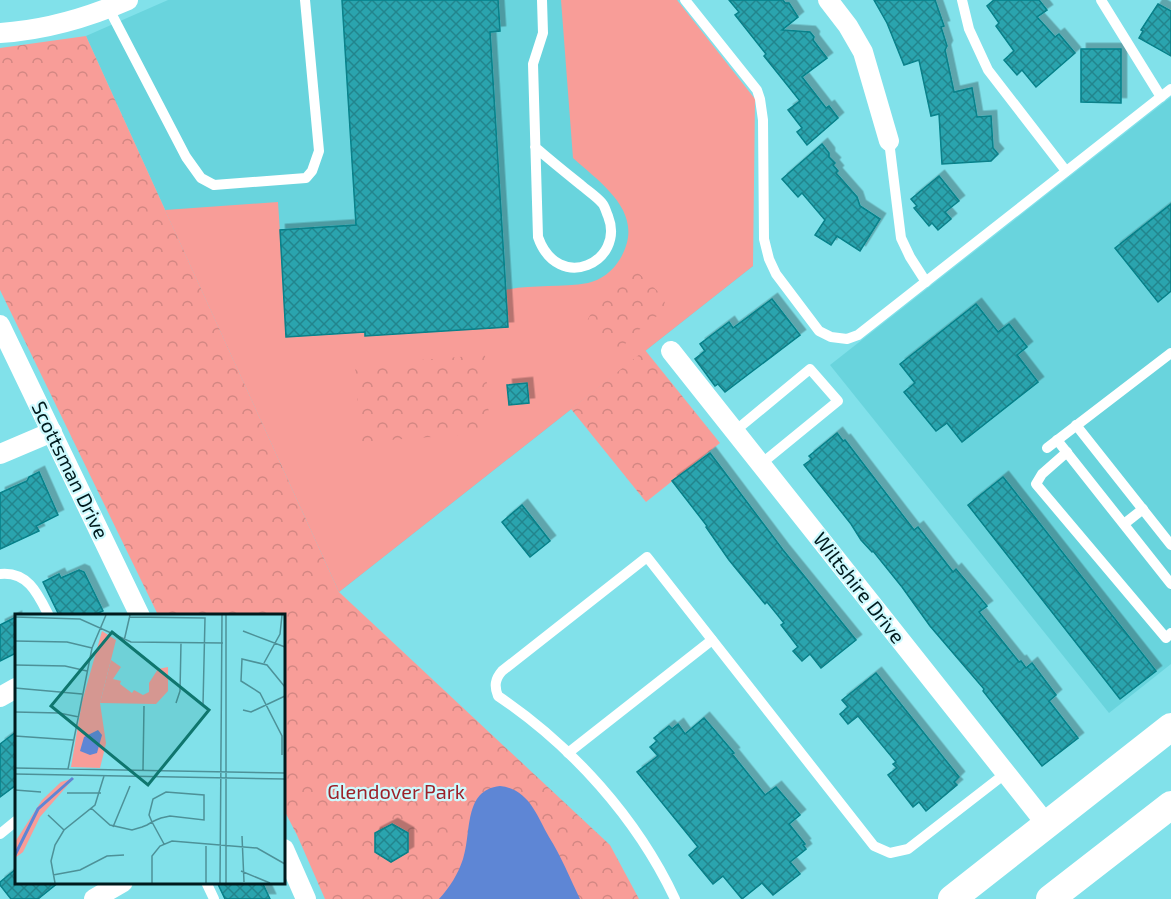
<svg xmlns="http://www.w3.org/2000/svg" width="1171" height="899" font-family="'Exo 2',sans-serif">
<defs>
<pattern id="park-crowns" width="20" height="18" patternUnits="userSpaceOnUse" patternTransform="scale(1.5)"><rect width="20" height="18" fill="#f89d98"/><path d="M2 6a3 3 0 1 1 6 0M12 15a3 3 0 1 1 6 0" fill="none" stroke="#d38783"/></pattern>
<pattern id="building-cross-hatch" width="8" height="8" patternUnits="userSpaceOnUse" patternTransform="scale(1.5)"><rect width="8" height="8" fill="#2aa4ae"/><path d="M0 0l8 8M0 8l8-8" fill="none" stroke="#22858d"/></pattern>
<filter id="shadow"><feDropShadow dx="5.5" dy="-5.5" stdDeviation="0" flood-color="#0004"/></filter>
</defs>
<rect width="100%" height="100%" fill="#81e1ea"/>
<!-- built -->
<g fill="#69d4dd">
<path d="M168,0H677L753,266L339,592L86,36Z"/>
<path d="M1171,97V664L1109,713L830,365Z"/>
</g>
<!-- grass -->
<path fill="#f89d98" d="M561,0H677L755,99L753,266L339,592L165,210L278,202L287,337L340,334L339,305L363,303L365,336C397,325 429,315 461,304C476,300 490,293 505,290C532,284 561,288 588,283C601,280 613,271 620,259C647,214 603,185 573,158Z"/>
<!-- park -->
<g fill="url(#park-crowns)">
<path d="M86,36L339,592L610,845L639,899H325L297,835L284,810V616L158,615L0,290V48Z"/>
<path d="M625,266H631L665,298C665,308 662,317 651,318L624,345L612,351L605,349L599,344L600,339L590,329L587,321C593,308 601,304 605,289L612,286L616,275Z"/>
<path d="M645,350L720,443L646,502L571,409Z"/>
<path d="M485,355L490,433L360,442L355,365Z"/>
</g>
<!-- water -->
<path fill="#5e86d5" d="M500,786C529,789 537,816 549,837C561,856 570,878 580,899H439C450,887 458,874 463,859C472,832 463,790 500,786Z"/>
<!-- building -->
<g fill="url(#building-cross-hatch)" stroke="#078089" stroke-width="1.5" filter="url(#shadow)">
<path d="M342,0H498L500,31L490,32L508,327L365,336V332L286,337L280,230L356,225Z"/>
<path d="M729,0H783L785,3H789L798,17L782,30L810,32L814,37L813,40L827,58L802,77L826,108L829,106L838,118L807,145L797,132L802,128L788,110L800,101L764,56L766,54L735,15L739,12Z"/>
<path d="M874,0H935L944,26L941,27L947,46L945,50L954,92L972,88L977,117L991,116L993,148L998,154L991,161L942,164L939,114L931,116L919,60L904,65L887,23Z"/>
<path d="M994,0H1039L1047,10L1037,17L1055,37L1059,34L1075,53L1036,87L1022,70L1017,75L1004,60L1014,51L996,26L999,23L987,6Z"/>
<path d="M1158,4L1171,11V56L1139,38L1143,31L1141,30Z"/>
<path d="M1081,49H1121V103L1081,102Z"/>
<path d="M822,144L829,153V157L835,163L833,165L838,171L836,173L857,197L860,206L880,219L860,251L837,236L831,245L815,235L825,220L802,193L798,197L782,179Z"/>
<path d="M939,176L959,201L945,212L951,219L938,230L932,223L929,226L914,208L917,206L911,199Z"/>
<path d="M1171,204V291L1158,302L1115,248Z"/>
<path d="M772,299L800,335L725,392L718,384L715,386L695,359L705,351L700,344L729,322L733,328Z"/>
<path d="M976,304L998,332L1009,324L1027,347L1017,355L1038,382L962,442L947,423L936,431L904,392L915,383L900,364Z"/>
<path d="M527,383L529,403L509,405L507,385Z"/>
<path d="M837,433L843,441L845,440L914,530L918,527L953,572L956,569L987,606L979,612L1019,662L1021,661L1026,668L1032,663L1056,695L1049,701L1078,738L1042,766L983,691L984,689L930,626L902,587L873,551L872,552L861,540L851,524L804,465L812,459L809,456Z"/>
<path d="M710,453L783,550L856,640L821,668L810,654L802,661L793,651L798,647L781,625L784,623L767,602L765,604L729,560L706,527L707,526L672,481Z"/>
<path d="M39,472L58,515L36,526L39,531L0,549V493L27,481L29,477Z"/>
<path d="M1003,477L1156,671L1120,699L968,505Z"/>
<path d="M522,505L550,541L530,557L502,522Z"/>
<path d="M79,570L84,572L103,611L94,615H59L43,582L59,574L61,578Z"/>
<path d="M16,617V653L0,661V625Z"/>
<path d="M876,673L959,777L954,782L957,785L926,811L919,802L913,807L888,775L897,768L893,764L896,762L858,716L848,724L840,714L848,707L842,700Z"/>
<path d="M704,718L734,753L732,754L765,795L776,787L800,815L789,824L805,844L803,845L806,849L790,862L800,874L773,895L762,883L742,899L723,876L713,884L689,855L698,847L637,772L658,756L650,747L657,741L654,738L669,726L672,729L678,724L685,734Z"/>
<path d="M16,732V785L0,797V744Z"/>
<path d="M392,824L408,833V852L391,862L375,852V833Z"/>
<path d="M16,869V882H59L38,899H11L0,885V882Z"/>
<path d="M217,882H262L270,899H225Z"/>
</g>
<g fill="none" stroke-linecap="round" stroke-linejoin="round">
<!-- lane -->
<g stroke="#fff" stroke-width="10">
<path d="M685,0L757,90L760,99L763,120L764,239L769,259L776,274L819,331L831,337L847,339L858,335L1171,89"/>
<path d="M962,0L969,29L988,70L1066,171"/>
<path d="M1101,0L1161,97"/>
<path d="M109,9L186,157L201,178L214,185L306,178L312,171L319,151L305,0"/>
<path d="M889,141L901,238L910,257L926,282"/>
<path d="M535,147C550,160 566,173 581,185C588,191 597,197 602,203C605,206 606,212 608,216C626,262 558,294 538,237L533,64L543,33L542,0"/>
<path d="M1076,425L1171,545"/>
<path d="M735,431L810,369L838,401L761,464"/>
<path d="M1057,440L1171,584"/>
<path d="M1047,448L1171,353"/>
<path d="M1067,452L1042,474L1036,484L1166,638L1171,633"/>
<path d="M1124,524L1143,509"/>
<path d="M0,574C28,571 38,594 49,616"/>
<path d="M568,753L712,640"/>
<path d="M0,834L16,821"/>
<path d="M206,882L214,899"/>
<path d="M675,899C637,818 572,746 498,696C494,686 495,679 502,671L647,557L874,846L890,853L908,849L1006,773"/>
</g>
<!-- street -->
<g stroke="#fff" stroke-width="20">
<path d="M828,0L848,26L863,52L889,141"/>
<path d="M0,33C45,30 87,18 128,0"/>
<path d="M0,325L140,616"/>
<path d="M671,351L1047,825"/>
<path d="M0,454L52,432"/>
<path d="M0,697L16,688"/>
<path d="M284,849L306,899"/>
<path d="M94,899L123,882"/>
</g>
<!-- secondary -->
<g stroke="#fff" stroke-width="28">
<path d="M952,899L1171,727"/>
<path d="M1050,899L1171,805"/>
</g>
</g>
<g text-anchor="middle" stroke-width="4.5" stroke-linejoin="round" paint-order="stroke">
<!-- street labels -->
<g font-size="20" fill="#001a1d" stroke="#cdfafe">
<text transform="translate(70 470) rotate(64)" y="7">Scottsman Drive</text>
<text transform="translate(859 588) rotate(52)" y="7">Wiltshire Drive</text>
</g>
<!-- park labels -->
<g font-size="20" fill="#9c2129" stroke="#cdfafe">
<text x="396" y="799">Glendover Park</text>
</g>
</g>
<!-- overview -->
<g transform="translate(15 614)">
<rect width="270" height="270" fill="#81e1ea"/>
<path d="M96,46L106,53L98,65L106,67L105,70L117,79L119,76L128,81L134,78V69L143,55L153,53V77L141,90L85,89Z" fill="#f89d98"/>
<path d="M59,164L25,203L8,238L0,244V228L27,186L46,168Z" fill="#f89d98"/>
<path d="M87,17L101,26L85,89L91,129L88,142L85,154L56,153L67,88Z" fill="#f89d98"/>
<path d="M83,116L87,121L82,139L75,141L65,137L69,123Z" fill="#5e86d5"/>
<path fill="none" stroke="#5e86d5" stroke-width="3" d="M0,241L23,195L58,164"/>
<path fill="none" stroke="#4d9198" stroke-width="1.5" d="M0,3L65,5L116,28L208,29M115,3L190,4L188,91M228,17L270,33M0,27L52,28L77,34M109,27L115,1M249,49L265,20L267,1M0,51L50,52L72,57M0,74L67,80M161,89L165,77L166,29M228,96L236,98L270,82M0,98L44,99L64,103M0,122L58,126M267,141V122L245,79L226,67L227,45L252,51L270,73M0,154L270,159M53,155L77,34L91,1M128,156L129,92M0,160L270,165M0,176L26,178M52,179H86M76,194L95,211L117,216L127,213L132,211L137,208L141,206L146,204L155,202L189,206V181L151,178L138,185L134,201L137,208L149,230M33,201L49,216M98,213L115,172M227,222L229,268M191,232V269M226,257L255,269M38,261L65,256L92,242L109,241M40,269L36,247L40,231L49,216L80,191L89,162M137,269V242L145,232L157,227L242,234L270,250M205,269L207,1M211,269V1"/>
<path fill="#0f766e" fill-opacity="0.15" stroke="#0f766e" stroke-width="3" d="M97,18L194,96L133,171L36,92Z"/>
<rect width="270" height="270" fill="none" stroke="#001a1d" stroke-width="3"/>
</g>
</svg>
